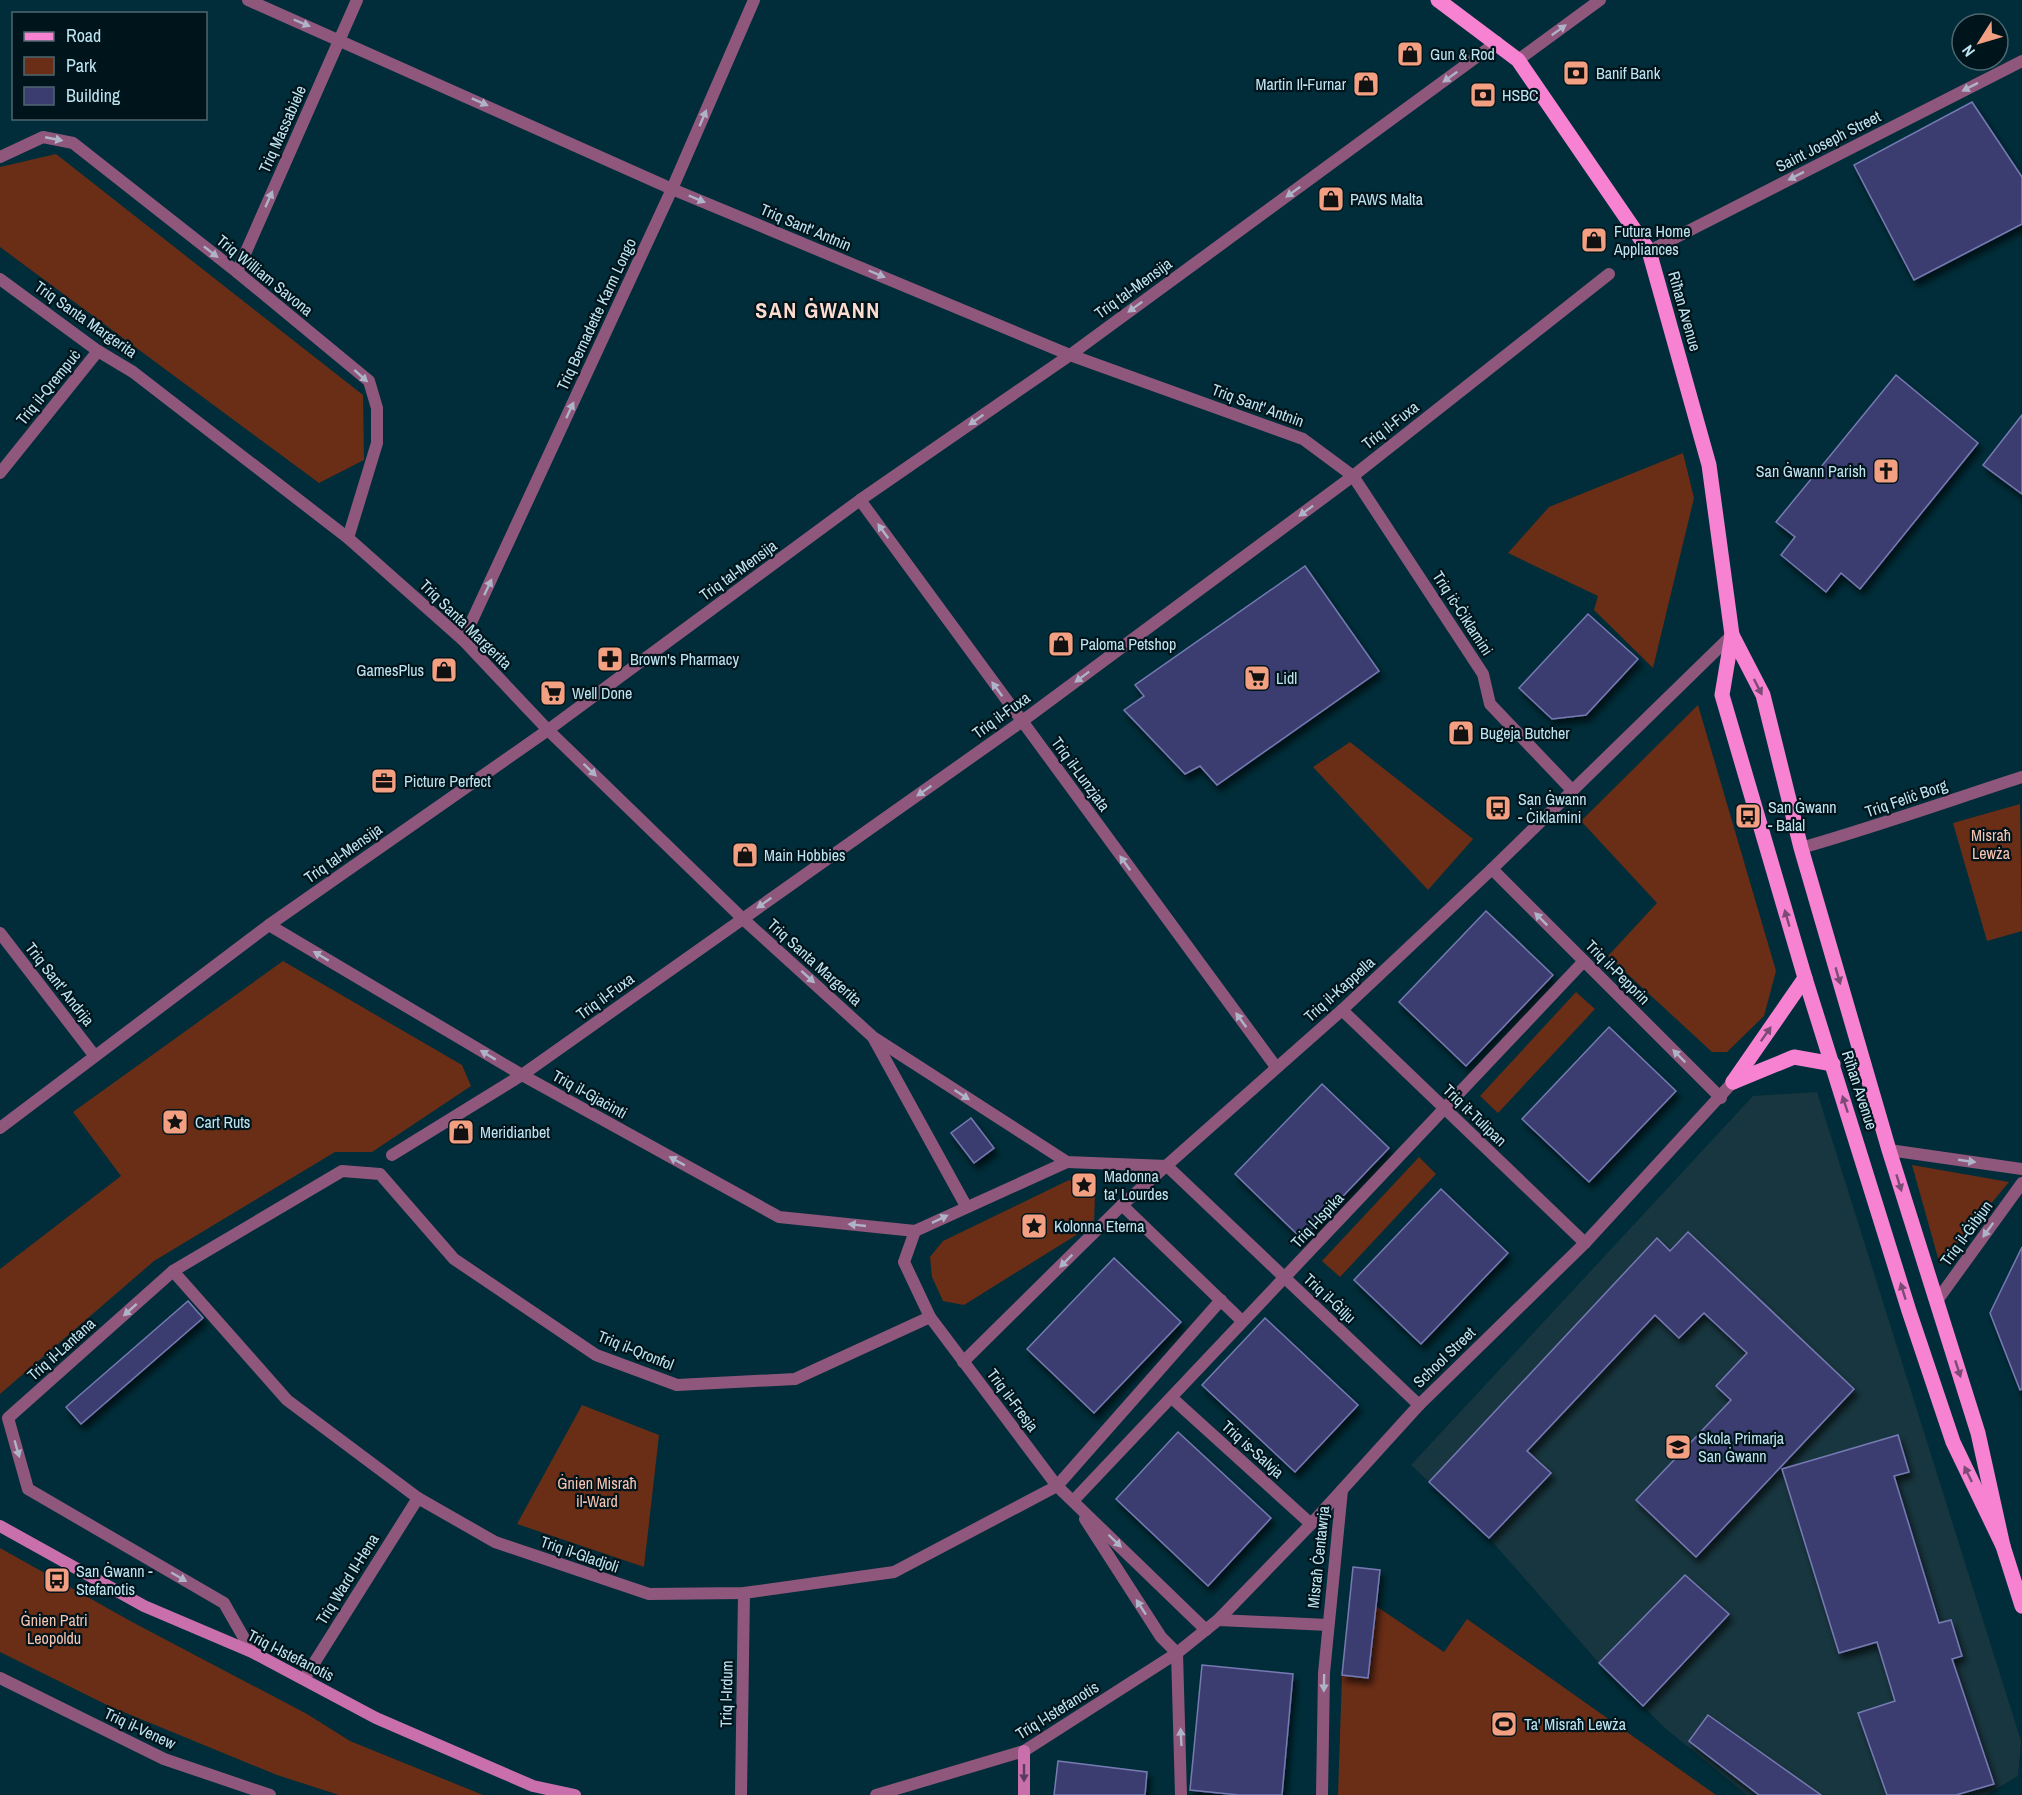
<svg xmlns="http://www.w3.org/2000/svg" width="2022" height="1795" font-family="'Archivo Narrow',sans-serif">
<defs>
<filter id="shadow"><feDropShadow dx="3.5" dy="6" stdDeviation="3" flood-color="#0009"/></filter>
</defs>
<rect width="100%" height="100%" fill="#002d39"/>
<!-- built -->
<path fill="#18363f" d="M1817,1092L2021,1741L2018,1776L1986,1795H1747L1665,1728L1599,1663L1489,1538L1411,1465L1753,1096Z"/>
<!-- green -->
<g fill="#6a2d16">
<path d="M56,154L363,395L364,460L319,483L0,247V167Z"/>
<path d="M1683,453L1694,498L1653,668L1594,610L1598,596L1508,553L1549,507Z"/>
<path d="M1698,705L1776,971L1764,1016L1727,1052H1712L1608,956L1657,903L1581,821Z"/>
<path d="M1350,742L1473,839L1428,890L1313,767Z"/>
<path d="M2020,804L2022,931L1987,941L1953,823Z"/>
<path d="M283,961L462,1065L471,1086L372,1152H335L154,1261L0,1394V1269L121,1176L73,1112Z"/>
<path d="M1576,992L1595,1009L1498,1113L1480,1096Z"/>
<path d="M1419,1157L1436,1174L1340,1277L1322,1261Z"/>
<path d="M1912,1165L2009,1182L1940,1265Z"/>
<path d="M1069,1180L1095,1194L1094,1224L964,1305L943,1301L932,1277L930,1257L943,1241Z"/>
<path d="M582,1405L659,1435L644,1567L517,1524Z"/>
<path d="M0,1548L134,1623L307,1714L350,1741L483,1795H339L277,1775L109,1706L0,1652Z"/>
<path d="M1376,1606L1444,1652L1467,1619L1716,1795H1338L1342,1675L1368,1678Z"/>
</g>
<!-- building -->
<g fill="#3b3d70" stroke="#767ab2" stroke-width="1.5" filter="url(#shadow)">
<path d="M1972,102L2022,177V224L1914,280L1854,165Z"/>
<path d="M1896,375L1978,443L1860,589L1841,573L1826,592L1781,555L1795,537L1776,522Z"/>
<path d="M2022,415V494L1983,465Z"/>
<path d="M1305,566L1379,671L1217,785L1200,766L1185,774L1124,710L1144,696L1135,685Z"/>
<path d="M1588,614L1638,659L1586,715L1552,719L1519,688Z"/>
<path d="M1486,911L1553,975L1466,1066L1399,1002Z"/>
<path d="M1609,1027L1676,1091L1589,1182L1522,1119Z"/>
<path d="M1322,1084L1389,1148L1302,1239L1235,1174Z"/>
<path d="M971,1118L994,1148L974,1163L951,1133Z"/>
<path d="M1441,1189L1508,1253L1421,1344L1354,1280Z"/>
<path d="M1688,1232L1854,1389L1696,1557L1636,1500L1731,1400L1716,1386L1747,1353L1704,1313L1679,1338L1655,1315L1527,1451L1551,1473L1489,1538L1429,1482L1657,1238L1670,1251Z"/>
<path d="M2022,1247V1389L2020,1390L1990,1313Z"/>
<path d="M1114,1258L1181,1322L1094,1413L1027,1349Z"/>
<path d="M188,1301L203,1318L81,1424L66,1407Z"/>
<path d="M1265,1318L1358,1405L1295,1472L1202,1385Z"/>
<path d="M1178,1432L1271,1518L1208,1586L1116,1499Z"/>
<path d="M1898,1435L1909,1472L1894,1476L1939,1623L1951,1620L1962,1656L1952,1659L1994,1784L1956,1795H1887L1858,1713L1895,1701L1877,1642L1839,1653L1782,1469Z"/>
<path d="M1353,1567L1380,1570L1368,1678L1342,1675Z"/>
<path d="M1685,1575L1729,1614L1643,1706L1599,1663Z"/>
<path d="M1202,1665L1293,1674L1282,1795H1239L1190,1790Z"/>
<path d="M1708,1715L1821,1795H1759L1689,1741Z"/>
<path d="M1058,1761L1147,1772L1145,1795H1054Z"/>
</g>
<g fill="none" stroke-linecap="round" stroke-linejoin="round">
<!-- street -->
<g stroke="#8f577c" stroke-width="12">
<path d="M248,0L672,189L1070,355L1303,439L1353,476L1483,674L1490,704L1571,789"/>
<path d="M1518,60L1600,0"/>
<path d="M0,157L43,137L73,143L237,272L369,381L377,408V443L348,538"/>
<path d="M1649,251L2022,61"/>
<path d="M237,272L357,0"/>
<path d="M0,279L98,351L133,372L348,538L463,640L548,730L742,918L873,1037L1067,1162L1167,1166"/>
<path d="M0,473L98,351"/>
<path d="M860,500L1276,1067"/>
<path d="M463,640L672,189L754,0"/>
<path d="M1801,848C1875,827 1948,801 2022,777"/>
<path d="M1492,869L1721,1098"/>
<path d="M269,925L522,1075L779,1217L915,1231"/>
<path d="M0,933L94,1055"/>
<path d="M1342,1010L1585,1243"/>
<path d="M874,1039L966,1206"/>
<path d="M0,1128L269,925L548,730L860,500L1070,355L1497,42"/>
<path d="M1889,1150L2022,1169"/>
<path d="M392,1155L522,1075L1021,722L1353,476L1609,274"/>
<path d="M1067,1162L915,1231L904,1262L930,1317L1057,1486L1206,1630"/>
<path d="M1167,1166L1419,1405"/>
<path d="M1122,1205L1242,1321"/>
<path d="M173,1271L287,1400L418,1498L495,1542L649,1594L744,1593L894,1572L1057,1486L1221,1300"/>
<path d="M1936,1302L2022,1183"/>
<path d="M963,1362L1122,1205L1342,1010L1492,869L1732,635"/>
<path d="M1172,1398L1311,1524"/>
<path d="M1073,1501L1584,961"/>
<path d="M1085,1519L1161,1637L1177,1653"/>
<path d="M1218,1620L1328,1625"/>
<path d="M252,1652L224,1603L28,1489L8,1418L173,1271L342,1171L380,1174L454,1259L596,1355L677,1385L795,1379L930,1317"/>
<path d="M1177,1653L1181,1795"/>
<path d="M0,1678L164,1759L270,1795"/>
<path d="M304,1679L418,1498"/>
<path d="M741,1795L744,1593"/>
<path d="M876,1795L1024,1751L1177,1653L1218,1620L1311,1524L1419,1405L1585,1243L1733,1082"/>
<path d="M1322,1795L1324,1673L1342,1490"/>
</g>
<!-- secondary -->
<g stroke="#c970ac" stroke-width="12">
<path d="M0,1526L144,1606L252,1652L376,1718L533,1786L575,1795"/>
<path d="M1024,1795V1751"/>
</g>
<!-- primary -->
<g stroke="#f682d1" stroke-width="15">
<path d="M1438,0L1518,60L1649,251L1709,465L1732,635L1722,695L1805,978L1909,1311L1953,1442L2003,1546"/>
<path d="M1732,635L1763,695L1801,848L1889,1150L1978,1433L2003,1546L2022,1606"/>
<path d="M1733,1082L1805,978"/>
<path d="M1733,1082L1794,1057L1833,1064"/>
</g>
</g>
<!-- one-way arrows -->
<defs><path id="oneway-solid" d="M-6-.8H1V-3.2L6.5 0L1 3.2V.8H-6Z" transform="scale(1.5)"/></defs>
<g fill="#aeb3c8">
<use href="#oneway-solid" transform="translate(302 23) rotate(23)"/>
<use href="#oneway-solid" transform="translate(1559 30) rotate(-36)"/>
<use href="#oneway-solid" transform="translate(1450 77) rotate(144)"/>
<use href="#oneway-solid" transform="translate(1970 87) rotate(153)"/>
<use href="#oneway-solid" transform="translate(480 102) rotate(24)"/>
<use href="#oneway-solid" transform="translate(703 118) rotate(-67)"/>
<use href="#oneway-solid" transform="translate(54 139) rotate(11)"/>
<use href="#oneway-solid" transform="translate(1796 176) rotate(153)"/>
<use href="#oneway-solid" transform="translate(1293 192) rotate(144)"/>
<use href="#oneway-solid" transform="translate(269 199) rotate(-66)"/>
<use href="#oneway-solid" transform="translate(697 199) rotate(23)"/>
<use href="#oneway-solid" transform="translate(211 252) rotate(38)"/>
<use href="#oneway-solid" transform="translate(877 274) rotate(23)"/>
<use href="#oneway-solid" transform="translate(1135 307) rotate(144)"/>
<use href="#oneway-solid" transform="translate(361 376) rotate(42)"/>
<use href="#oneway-solid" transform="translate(570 410) rotate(-65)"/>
<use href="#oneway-solid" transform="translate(976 420) rotate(145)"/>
<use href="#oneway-solid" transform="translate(1306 511) rotate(143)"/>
<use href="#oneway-solid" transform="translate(883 531) rotate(-126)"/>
<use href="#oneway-solid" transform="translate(488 587) rotate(-65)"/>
<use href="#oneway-solid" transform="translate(1082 677) rotate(143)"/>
<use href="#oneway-solid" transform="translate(997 689) rotate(-126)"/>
<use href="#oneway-solid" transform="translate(590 770) rotate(44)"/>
<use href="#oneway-solid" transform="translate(924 791) rotate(145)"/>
<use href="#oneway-solid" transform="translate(1125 863) rotate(-126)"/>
<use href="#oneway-solid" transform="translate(764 903) rotate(145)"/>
<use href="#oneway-solid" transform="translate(1541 919) rotate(-135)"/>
<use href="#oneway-solid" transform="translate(321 956) rotate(-149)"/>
<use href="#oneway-solid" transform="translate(808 977) rotate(42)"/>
<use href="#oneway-solid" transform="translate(1241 1020) rotate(-126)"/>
<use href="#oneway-solid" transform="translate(488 1055) rotate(-149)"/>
<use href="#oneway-solid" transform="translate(1679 1056) rotate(-135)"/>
<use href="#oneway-solid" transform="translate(962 1095) rotate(33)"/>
<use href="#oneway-solid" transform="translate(677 1161) rotate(-151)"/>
<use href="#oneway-solid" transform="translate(1967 1161) rotate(8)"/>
<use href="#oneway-solid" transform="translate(940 1219) rotate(-26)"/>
<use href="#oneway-solid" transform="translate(857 1225) rotate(-174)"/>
<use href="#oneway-solid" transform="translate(1988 1230) rotate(126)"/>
<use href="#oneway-solid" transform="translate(1066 1261) rotate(135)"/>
<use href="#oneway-solid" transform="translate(130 1310) rotate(138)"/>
<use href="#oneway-solid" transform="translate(17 1449) rotate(74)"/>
<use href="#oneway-solid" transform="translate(1115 1541) rotate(44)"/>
<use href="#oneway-solid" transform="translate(179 1577) rotate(30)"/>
<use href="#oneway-solid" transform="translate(1141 1607) rotate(-123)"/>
<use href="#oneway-solid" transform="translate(1324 1683) rotate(91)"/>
<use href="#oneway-solid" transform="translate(1181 1737) rotate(-93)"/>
</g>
<g fill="#7b4b76">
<use href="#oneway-solid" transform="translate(1758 687) rotate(63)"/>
<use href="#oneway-solid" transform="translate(1787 918) rotate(-106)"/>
<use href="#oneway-solid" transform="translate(1838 976) rotate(74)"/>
<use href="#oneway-solid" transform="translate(1766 1034) rotate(-55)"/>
<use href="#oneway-solid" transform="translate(1845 1104) rotate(-108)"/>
<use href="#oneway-solid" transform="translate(1899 1183) rotate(73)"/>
<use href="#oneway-solid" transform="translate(1903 1291) rotate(-107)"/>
<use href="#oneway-solid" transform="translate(1958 1369) rotate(72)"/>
<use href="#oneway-solid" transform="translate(1968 1474) rotate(-116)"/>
</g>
<use fill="#5a3d5c" href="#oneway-solid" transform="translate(1024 1773) rotate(90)"/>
<!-- icons -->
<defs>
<symbol id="shop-square" viewBox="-11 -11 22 22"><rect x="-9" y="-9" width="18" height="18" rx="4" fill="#f3a082" stroke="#00141b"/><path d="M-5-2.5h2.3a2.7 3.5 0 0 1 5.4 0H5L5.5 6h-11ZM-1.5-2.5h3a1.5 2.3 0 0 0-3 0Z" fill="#111"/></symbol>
<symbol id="bank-square" viewBox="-11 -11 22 22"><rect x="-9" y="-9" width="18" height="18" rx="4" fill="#f3a082" stroke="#00141b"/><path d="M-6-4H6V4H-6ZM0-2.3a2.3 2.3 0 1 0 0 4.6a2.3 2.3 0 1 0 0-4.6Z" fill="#111"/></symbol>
<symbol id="church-square" viewBox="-11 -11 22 22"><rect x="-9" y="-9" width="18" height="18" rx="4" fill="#f3a082" stroke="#00141b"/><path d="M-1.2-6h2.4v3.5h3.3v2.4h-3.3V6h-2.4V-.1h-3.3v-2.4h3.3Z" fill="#111"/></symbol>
<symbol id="pharmacy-square" viewBox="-11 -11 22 22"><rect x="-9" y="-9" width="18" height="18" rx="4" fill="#f3a082" stroke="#00141b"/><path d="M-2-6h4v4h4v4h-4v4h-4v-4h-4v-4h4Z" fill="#111"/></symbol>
<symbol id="supermarket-square" viewBox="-11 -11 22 22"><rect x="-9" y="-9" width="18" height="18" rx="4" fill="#f3a082" stroke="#00141b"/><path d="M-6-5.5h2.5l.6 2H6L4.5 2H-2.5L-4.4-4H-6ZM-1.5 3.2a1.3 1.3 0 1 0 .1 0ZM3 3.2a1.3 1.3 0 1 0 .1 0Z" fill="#111"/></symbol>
<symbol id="office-square" viewBox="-11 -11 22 22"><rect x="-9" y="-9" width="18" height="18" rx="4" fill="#f3a082" stroke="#00141b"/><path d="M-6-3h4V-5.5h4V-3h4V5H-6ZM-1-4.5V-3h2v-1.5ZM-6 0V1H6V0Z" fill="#111"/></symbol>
<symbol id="bus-square" viewBox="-11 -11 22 22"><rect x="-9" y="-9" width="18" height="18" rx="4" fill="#f3a082" stroke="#00141b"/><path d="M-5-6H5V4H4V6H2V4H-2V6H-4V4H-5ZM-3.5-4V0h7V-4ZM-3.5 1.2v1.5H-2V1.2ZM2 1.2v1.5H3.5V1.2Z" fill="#111"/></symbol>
<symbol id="sight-square" viewBox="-11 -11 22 22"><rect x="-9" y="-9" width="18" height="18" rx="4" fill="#f3a082" stroke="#00141b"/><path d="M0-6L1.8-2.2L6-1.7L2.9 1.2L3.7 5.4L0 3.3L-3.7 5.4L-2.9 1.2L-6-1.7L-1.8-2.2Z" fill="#111"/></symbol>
<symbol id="school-square" viewBox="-11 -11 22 22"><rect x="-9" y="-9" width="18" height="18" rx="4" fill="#f3a082" stroke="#00141b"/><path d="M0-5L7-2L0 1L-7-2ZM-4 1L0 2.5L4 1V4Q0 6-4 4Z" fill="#111"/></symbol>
<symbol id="stadium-square" viewBox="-11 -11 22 22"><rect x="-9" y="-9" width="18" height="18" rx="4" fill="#f3a082" stroke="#00141b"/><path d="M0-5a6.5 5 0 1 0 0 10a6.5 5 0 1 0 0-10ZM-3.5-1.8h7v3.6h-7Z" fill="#111"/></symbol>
</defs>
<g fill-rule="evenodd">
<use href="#shop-square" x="1395" y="39" width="30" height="30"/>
<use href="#bank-square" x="1561" y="58" width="30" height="30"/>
<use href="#shop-square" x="1351" y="69" width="30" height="30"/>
<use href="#bank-square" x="1468" y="80" width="30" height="30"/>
<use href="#shop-square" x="1316" y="184" width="30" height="30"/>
<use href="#shop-square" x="1579" y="225" width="30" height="30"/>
<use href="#church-square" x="1871" y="456" width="30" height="30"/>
<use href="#shop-square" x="1046" y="629" width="30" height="30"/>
<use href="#pharmacy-square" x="595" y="644" width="30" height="30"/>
<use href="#shop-square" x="429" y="655" width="30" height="30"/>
<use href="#supermarket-square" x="1242" y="663" width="30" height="30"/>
<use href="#supermarket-square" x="538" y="678" width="30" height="30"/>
<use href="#shop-square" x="1446" y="718" width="30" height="30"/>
<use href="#office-square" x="369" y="766" width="30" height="30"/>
<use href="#bus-square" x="1483" y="793" width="30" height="30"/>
<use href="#bus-square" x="1733" y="801" width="30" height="30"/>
<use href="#shop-square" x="730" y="840" width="30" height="30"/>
<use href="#sight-square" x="160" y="1107" width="30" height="30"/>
<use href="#shop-square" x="446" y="1117" width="30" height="30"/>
<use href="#sight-square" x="1069" y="1170" width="30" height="30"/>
<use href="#sight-square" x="1019" y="1211" width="30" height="30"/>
<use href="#school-square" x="1663" y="1432" width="30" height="30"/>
<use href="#bus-square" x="42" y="1565" width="30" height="30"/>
<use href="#stadium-square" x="1489" y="1709" width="30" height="30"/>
</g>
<g text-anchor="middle" stroke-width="4.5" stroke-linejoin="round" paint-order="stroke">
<!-- poi labels -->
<g font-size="16" fill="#bfe4f1" stroke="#00141b" text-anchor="start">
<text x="1430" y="60">Gun &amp; Rod</text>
<text x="1596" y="79">Banif Bank</text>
<text x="1346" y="90" text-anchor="end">Martin Il-Furnar</text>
<text x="1502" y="101">HSBC</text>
<text x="1350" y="205">PAWS Malta</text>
<text x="1614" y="237">Futura Home<tspan x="1614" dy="18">Appliances</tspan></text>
<text x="1866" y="477" text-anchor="end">San Ġwann Parish</text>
<text x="1080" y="650">Paloma Petshop</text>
<text x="630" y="665">Brown's Pharmacy</text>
<text x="424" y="676" text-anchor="end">GamesPlus</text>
<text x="1276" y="684">Lidl</text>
<text x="572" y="699">Well Done</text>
<text x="1480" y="739">Bugeja Butcher</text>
<text x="404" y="787">Picture Perfect</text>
<text x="1518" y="805">San Ġwann<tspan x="1518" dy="18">- Ċiklamini</tspan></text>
<text x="1768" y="813">San Ġwann<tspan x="1768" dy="18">- Balal</tspan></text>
<text x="764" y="861">Main Hobbies</text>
<text x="195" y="1128">Cart Ruts</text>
<text x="480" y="1138">Meridianbet</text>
<text x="1104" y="1182">Madonna<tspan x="1104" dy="18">ta' Lourdes</tspan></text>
<text x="1054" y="1232">Kolonna Eterna</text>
<text x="1698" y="1444">Skola Primarja<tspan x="1698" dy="18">San Ġwann</tspan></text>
<text x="76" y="1577">San Ġwann -<tspan x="76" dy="18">Stefanotis</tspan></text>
<text x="1524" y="1730">Ta' Misraħ Lewża</text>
</g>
<!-- street labels -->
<g font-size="16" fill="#bfe4f1" stroke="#00141b">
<text transform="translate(282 129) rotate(-66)" y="6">Triq Massabiele</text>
<text transform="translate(1828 141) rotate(-27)" y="6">Saint Joseph Street</text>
<text transform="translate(806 227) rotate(23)" y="6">Triq Sant' Antnin</text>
<text transform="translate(265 275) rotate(39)" y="6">Triq William Savona</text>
<text transform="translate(1133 288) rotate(-36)" y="6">Triq tal-Mensija</text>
<text transform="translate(1685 311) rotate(74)" y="6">Riħan Avenue</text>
<text transform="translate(596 314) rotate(-65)" y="6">Triq Bernadette Karm Longo</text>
<text transform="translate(86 319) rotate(35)" y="6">Triq Santa Margerita</text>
<text transform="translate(48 387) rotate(-51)" y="6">Triq il-Qrempuċ</text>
<text transform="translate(1258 405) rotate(20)" y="6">Triq Sant' Antnin</text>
<text transform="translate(1390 425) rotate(-38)" y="6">Triq il-Fuxa</text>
<text transform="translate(738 570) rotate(-36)" y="6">Triq tal-Mensija</text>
<text transform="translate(1463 613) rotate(57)" y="6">Triq iċ-Ċiklamini</text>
<text transform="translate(466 624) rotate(44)" y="6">Triq Santa Margerita</text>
<text transform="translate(1001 715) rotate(-36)" y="6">Triq il-Fuxa</text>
<text transform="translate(1081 774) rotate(54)" y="6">Triq il-Lunzjata</text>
<text transform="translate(1906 798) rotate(-19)" y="6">Triq Feliċ Borg</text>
<text transform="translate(343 853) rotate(-35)" y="6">Triq tal-Mensija</text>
<text transform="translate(815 962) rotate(42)" y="6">Triq Santa Margerita</text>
<text transform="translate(1618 972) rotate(45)" y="6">Triq il-Pepprin</text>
<text transform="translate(60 984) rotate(52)" y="6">Triq Sant' Andrija</text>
<text transform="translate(1339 989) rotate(-42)" y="6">Triq il-Kappella</text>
<text transform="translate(605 996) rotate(-36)" y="6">Triq il-Fuxa</text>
<text transform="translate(1860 1090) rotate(72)" y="6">Riħan Avenue</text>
<text transform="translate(590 1094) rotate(29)" y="6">Triq il-Gjaċinti</text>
<text transform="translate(1475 1115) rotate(44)" y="6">Triq it-Tulipan</text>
<text transform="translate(1317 1220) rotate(-47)" y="6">Triq l-Ispika</text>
<text transform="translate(1966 1233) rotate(-54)" y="6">Triq il-Ġibjun</text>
<text transform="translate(1330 1298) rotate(43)" y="6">Triq il-Ġilju</text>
<text transform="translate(61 1349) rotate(-42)" y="6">Triq il-Lantana</text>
<text transform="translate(636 1350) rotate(22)" y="6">Triq il-Qronfol</text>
<text transform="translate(1444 1357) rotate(-44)" y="6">School Street</text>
<text transform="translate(1013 1400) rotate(53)" y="6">Triq il-Fresja</text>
<text transform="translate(1253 1449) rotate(42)" y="6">Triq is-Salvja</text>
<text transform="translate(580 1554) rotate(19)" y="6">Triq il-Gladjoli</text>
<text transform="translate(1318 1557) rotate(-84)" y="6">Misraħ Ċentawrja</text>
<text transform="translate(347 1579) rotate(-58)" y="6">Triq Ward Il-Hena</text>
<text transform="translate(291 1655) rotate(27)" y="6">Triq l-Istefanotis</text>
<text transform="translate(726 1694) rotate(-89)" y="6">Triq l-Irdum</text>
<text transform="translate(1057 1710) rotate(-32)" y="6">Triq l-Istefanotis</text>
<text transform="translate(140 1728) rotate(25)" y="6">Triq il-Venew</text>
</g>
<!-- park labels -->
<g font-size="16" fill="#f9c4b0" stroke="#00141b">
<text x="1991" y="841">Misraħ<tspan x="1991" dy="18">Lewża</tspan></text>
<text x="597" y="1489">Ġnien Misraħ<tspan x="597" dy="18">il-Ward</tspan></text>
<text x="54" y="1626">Ġnien Patri<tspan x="54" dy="18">Leopoldu</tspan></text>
</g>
<!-- district labels -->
<g font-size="22" font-weight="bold" letter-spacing="1.5" fill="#fddcd0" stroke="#00141b">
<text x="818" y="318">SAN ĠWANN</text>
</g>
</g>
<!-- legend -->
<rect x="12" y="12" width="195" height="108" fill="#00141b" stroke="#4c6771" stroke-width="1.5"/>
<rect x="24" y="32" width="30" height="9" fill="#f682d1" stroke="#4c6771" stroke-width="1.5"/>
<text x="66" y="42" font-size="18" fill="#bfe4f1">Road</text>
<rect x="24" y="57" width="30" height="18" fill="#6a2d16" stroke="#4c6771" stroke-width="1.5"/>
<text x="66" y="72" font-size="18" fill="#bfe4f1">Park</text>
<rect x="24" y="87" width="30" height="18" fill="#3b3d70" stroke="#4c6771" stroke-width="1.5"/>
<text x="66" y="102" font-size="18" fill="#bfe4f1">Building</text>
<!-- north arrow -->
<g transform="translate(1980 42) rotate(233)"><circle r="28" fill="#00141b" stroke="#4c6771" stroke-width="1.5"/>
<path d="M0-4.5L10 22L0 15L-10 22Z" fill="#f3a082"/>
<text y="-9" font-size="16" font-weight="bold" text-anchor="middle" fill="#bfe4f1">N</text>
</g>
</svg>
